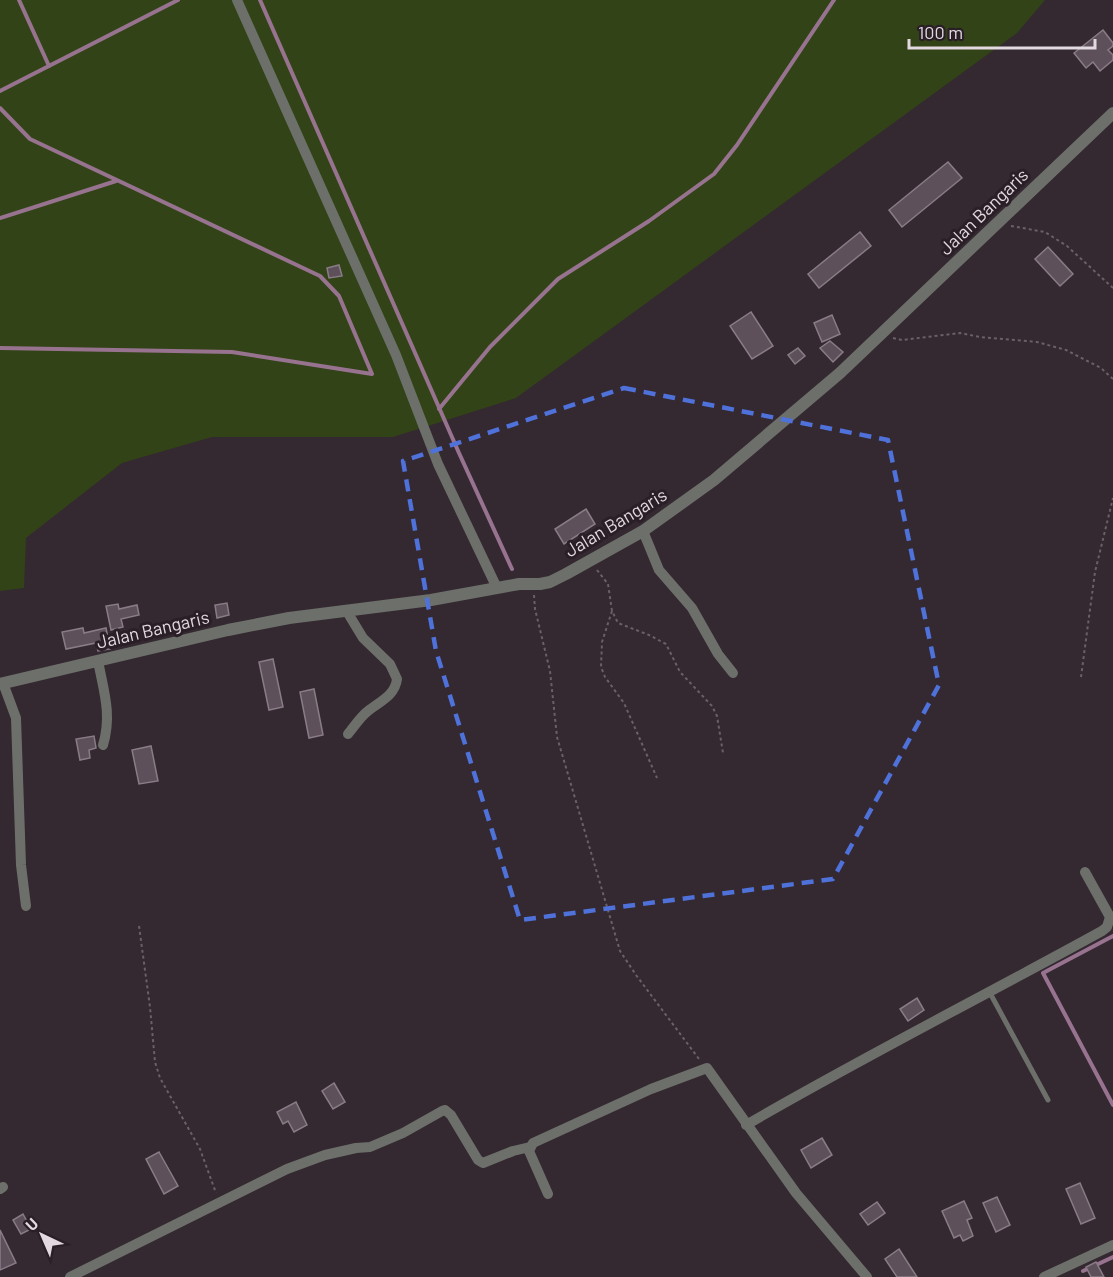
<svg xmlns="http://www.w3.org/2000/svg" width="1113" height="1277" font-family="Barlow,sans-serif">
<rect width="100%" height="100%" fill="#342831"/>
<!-- green -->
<path fill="#324317" d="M0,0H1045L1017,33L516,398L393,437H212L122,463L26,538L24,588L0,591Z"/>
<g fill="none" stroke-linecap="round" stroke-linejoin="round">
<!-- stream -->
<g stroke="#987390" stroke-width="4">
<path d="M19,0L49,66"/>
<path d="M260,0L459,453L512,569"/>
<path d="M0,91L178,0"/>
<path d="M0,108L30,139L320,276L339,296L372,374L232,352L0,348"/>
<path d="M0,218L116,181"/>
<path d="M439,409L490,347L558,279L649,221L714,174L737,145L834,0"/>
<path d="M1113,936L1043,973L1113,1105"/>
<path d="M1083,1271L1113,1257"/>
</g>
</g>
<!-- building -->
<g fill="#5d505a" stroke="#8a7c87" stroke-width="1.5">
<path d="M1103,30L1113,43V46L1108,50L1113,55V60L1100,71L1093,62L1086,68L1074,53Z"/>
<path d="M948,162L962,178L902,227L889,210Z"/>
<path d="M860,232L871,246L819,288L808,274Z"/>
<path d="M1048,247L1073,274L1060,286L1035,259Z"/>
<path d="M339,265L342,276L329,278L327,268Z"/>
<path d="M751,312L773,346L752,359L730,326Z"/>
<path d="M832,315L840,334L822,342L814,323Z"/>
<path d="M830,341L843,352L833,362L820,348Z"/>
<path d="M798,348L805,356L795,364L788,355Z"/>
<path d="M586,509L595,524L564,544L555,529Z"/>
<path d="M227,603L229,615L217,618L215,605Z"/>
<path d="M118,604L119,609L137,605L139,615L121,619L123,627L111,630L106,606Z"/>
<path d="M83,628L84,633L106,628L110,649L98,651L96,643L66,649L62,632Z"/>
<path d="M273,659L283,707L269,710L259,662Z"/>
<path d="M314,689L323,735L309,738L300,692Z"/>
<path d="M94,736L96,748L89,750L90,758L80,760L76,739Z"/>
<path d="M151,746L158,781L139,784L132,750Z"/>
<path d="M917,998L924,1010L908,1021L900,1009Z"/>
<path d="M334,1083L345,1102L333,1109L322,1091Z"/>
<path d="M296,1102L307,1125L294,1132L288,1121L283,1124L277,1112Z"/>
<path d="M822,1138L832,1155L811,1168L801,1150Z"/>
<path d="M159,1152L178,1186L164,1194L146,1159Z"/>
<path d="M1080,1183L1095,1218L1081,1224L1066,1189Z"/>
<path d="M997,1197L1010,1225L996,1232L983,1203Z"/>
<path d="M964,1201L972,1218L967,1220L973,1236L963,1241L960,1235L954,1238L942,1211Z"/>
<path d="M877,1202L885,1213L868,1225L860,1214Z"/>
<path d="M23,1214L31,1229L21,1234L13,1220Z"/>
<path d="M0,1230L16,1263L0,1270Z"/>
<path d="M899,1249L917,1277H897L885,1259Z"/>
<path d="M1096,1262L1104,1277H1091L1086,1267Z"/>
</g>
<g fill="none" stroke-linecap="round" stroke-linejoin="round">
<!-- path -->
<g stroke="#6a6068" stroke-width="2" stroke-dasharray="3 3" stroke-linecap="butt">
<path d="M1011,226L1045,232L1067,246L1113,288"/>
<path d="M893,338L902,340L960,333L980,337L1037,342L1066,350L1101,368L1113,379"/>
<path d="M597,570L608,584L612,611L618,623L649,635L666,644L680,672L712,706L717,716L723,753"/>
<path d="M534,595L535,609L550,671L557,737L620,951L636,975L699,1059"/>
<path d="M612,611L602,642L601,667L605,677L624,703L657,778"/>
<path d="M1081,677L1095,572L1113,498"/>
<path d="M139,926L150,1007L155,1062L160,1078L200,1149L216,1193"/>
</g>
<!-- service -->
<path stroke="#6d706a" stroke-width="5" d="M990,993L1048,1100"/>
<!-- minor -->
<g stroke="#6d706a" stroke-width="10">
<path d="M237,0L396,355L438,464L497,588"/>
<path d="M643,531L659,570L692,608L718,654L733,673"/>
<path d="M346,610L363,638L390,664L397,679C395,696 379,702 368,711C360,717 354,727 348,734"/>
<path d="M98,661C104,692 112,715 103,745"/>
<path d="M3,683L16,718L21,865L26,906"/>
<path d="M746,1125C863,1057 984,996 1102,931L1107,927L1110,917L1085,872"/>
<path d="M0,1189L3,1187"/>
<path d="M548,1194L529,1151L533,1143L651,1089L707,1068L796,1193L867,1277"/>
<path d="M70,1277L287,1169L325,1155L356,1148L370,1147L403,1133L442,1111L445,1110L451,1115L478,1160L483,1163L513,1151L530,1147"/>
<path d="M1044,1277L1113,1245"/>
</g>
<!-- tertiary -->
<path stroke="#6d706a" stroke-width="12" d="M0,684L228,630L289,618L431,600L519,584H540L550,582L566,574L643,531L714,480L840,373L1113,113"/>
</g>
<!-- marked area -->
<path fill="none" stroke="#4e71da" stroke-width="4.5" stroke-dasharray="12 8" stroke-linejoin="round" d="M624,388L888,440L939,685L833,879L520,920L436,651L403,461Z"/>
<g text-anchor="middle" stroke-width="6" stroke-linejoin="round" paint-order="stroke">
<!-- street labels -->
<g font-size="18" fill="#e2dae0" stroke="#2a1f27">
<text transform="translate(984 212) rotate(-44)" y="6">Jalan Bangaris</text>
<text transform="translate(616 523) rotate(-31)" y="6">Jalan Bangaris</text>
<text transform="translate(153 630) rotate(-13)" y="6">Jalan Bangaris</text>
</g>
</g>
<!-- north arrow -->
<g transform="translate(42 1235) rotate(316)" stroke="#2a1f27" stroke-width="4.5" paint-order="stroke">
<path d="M0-4.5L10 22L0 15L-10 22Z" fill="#e2dae0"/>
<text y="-9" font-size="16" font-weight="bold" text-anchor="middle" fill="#e2dae0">U</text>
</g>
<!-- scale -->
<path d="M909 39v9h186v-9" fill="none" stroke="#e2dae0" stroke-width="3"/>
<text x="918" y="39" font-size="18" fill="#e2dae0" stroke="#2a1f27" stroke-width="4.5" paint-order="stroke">100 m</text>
</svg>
